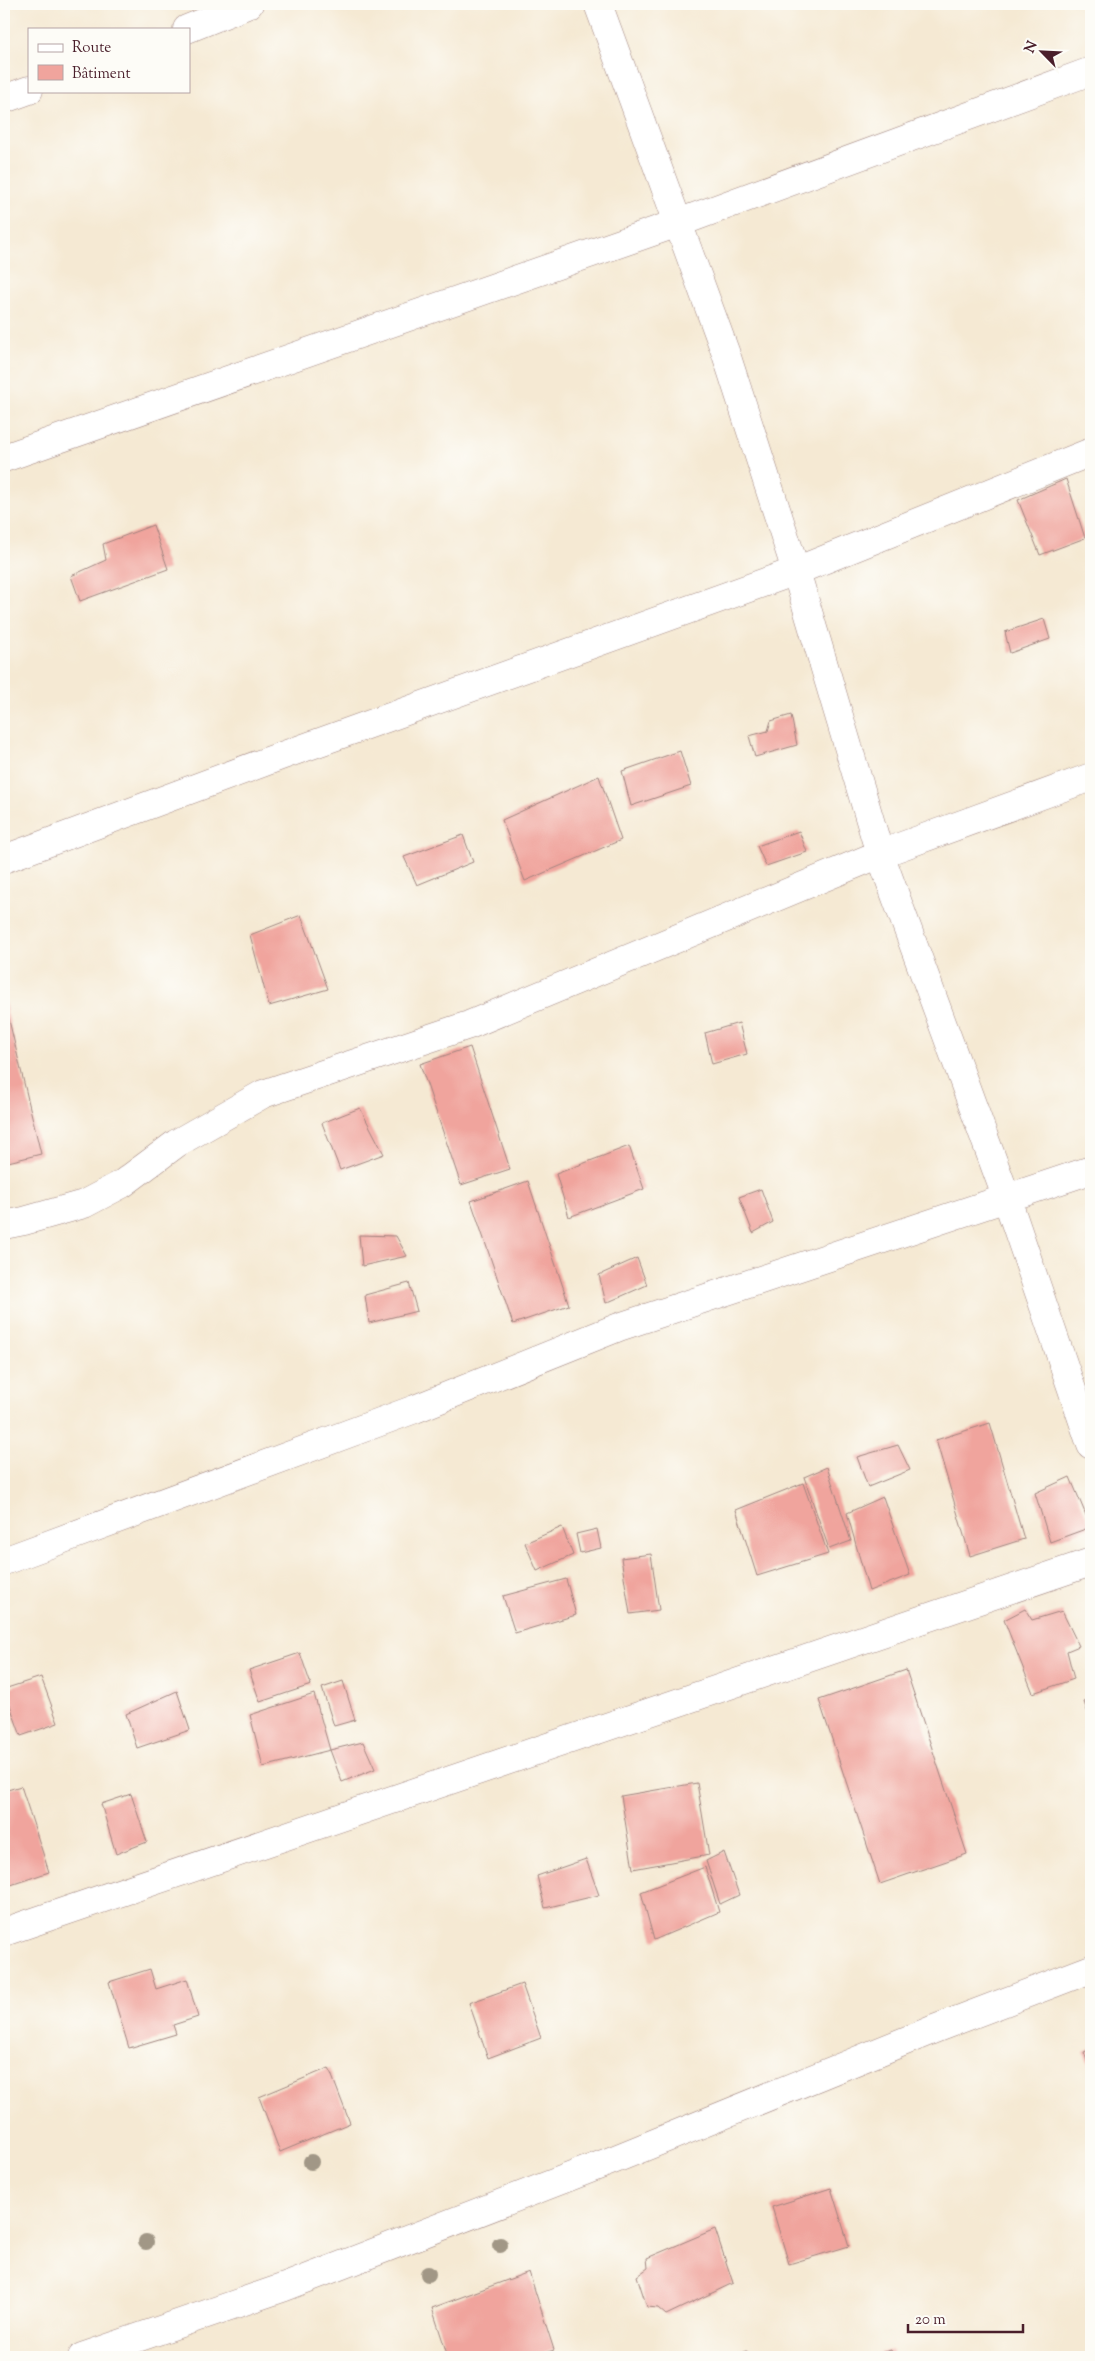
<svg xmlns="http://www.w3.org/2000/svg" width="1095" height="2361" font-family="'Sorts Mill Goudy',serif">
<rect width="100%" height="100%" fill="#fdfcf7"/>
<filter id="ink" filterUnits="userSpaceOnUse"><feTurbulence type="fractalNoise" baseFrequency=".02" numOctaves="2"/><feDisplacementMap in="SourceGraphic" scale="10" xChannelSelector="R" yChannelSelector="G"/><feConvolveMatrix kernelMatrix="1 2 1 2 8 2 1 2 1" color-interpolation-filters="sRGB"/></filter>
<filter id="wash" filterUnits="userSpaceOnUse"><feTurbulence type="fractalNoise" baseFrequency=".0096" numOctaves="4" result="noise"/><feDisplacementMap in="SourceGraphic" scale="20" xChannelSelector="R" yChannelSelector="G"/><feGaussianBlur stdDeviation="1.12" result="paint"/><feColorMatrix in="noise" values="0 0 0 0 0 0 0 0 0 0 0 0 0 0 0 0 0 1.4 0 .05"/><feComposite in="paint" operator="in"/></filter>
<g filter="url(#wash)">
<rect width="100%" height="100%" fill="#f5e9d3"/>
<g id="blocks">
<!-- building -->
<g fill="#f0a49d">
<path d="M1066,479L1085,538L1040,555L1018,500Z"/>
<path d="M153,525L168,569L80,601L71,576L106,560L103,544Z"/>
<path d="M1044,619L1050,639L1010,653L1005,632Z"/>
<path d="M791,715L797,745L755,757L749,736L768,731L771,721Z"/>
<path d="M680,751L691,786L631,806L622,771Z"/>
<path d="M599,776L621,840L525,881L502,820Z"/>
<path d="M799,831L807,852L766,866L757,846Z"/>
<path d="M463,835L473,862L417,885L404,857Z"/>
<path d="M301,915L328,989L269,1006L250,935Z"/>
<path d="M4,999L41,1154L4,1163Z"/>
<path d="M739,1023L747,1054L712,1064L705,1033Z"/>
<path d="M470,1047L510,1169L461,1185L420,1064Z"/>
<path d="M360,1108L384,1154L340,1170L322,1123Z"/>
<path d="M629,1146L644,1189L569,1217L556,1174Z"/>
<path d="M528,1181L569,1305L513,1324L471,1201Z"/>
<path d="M761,1189L773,1222L753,1233L739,1197Z"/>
<path d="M359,1235L396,1236L407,1256L362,1266Z"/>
<path d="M637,1258L647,1285L606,1303L599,1275Z"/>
<path d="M409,1283L417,1311L369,1323L365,1295Z"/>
<path d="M990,1423L1024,1539L970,1556L936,1440Z"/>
<path d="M898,1445L910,1470L868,1487L857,1457Z"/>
<path d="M827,1467L851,1541L829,1549L804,1477Z"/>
<path d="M1070,1477L1091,1527L1050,1542L1035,1493Z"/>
<path d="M803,1483L828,1554L757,1576L736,1510Z"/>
<path d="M883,1497L910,1575L869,1591L847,1513Z"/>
<path d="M562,1527L573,1555L537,1571L525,1543Z"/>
<path d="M597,1529L601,1548L580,1553L576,1534Z"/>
<path d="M651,1554L659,1610L630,1614L621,1558Z"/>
<path d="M566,1579L576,1615L515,1633L503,1596Z"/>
<path d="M1025,1609L1032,1620L1062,1611L1079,1646L1067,1651L1074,1679L1033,1693L1004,1620Z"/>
<path d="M300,1653L311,1685L260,1702L249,1670Z"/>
<path d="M906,1670L967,1854L880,1884L819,1700Z"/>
<path d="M41,1677L58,1723L21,1736L4,1689Z"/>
<path d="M343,1681L355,1720L334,1726L322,1688Z"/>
<path d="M177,1691L190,1730L137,1748L126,1714Z"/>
<path d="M314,1694L330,1750L263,1767L250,1715Z"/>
<path d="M1091,1699V1722L1084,1702Z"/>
<path d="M363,1742L375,1769L342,1782L330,1750Z"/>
<path d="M697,1783L709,1855L633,1869L621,1796Z"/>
<path d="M21,1786L49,1872L5,1887L4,1791Z"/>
<path d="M131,1794L147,1842L116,1854L101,1804Z"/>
<path d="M724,1852L739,1895L720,1904L706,1861Z"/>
<path d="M586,1859L599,1895L545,1908L537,1876Z"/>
<path d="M705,1867L719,1912L654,1940L641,1892Z"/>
<path d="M150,1969L156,1989L187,1979L198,2017L173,2025L176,2034L129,2048L109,1982Z"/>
<path d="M522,1984L541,2038L488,2058L469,2003Z"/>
<path d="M1091,2049V2071L1084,2052Z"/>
<path d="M329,2068L350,2123L280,2152L259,2097Z"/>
<path d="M831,2188L849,2246L789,2264L772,2207Z"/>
<path d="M715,2229L733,2283L666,2315L658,2308L647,2307L637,2276L648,2268L647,2258Z"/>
<path d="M529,2272L554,2350L533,2357H448L432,2308Z"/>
<path d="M891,2350L893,2357H866Z"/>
<path d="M747,2351L749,2357H731Z"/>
<path d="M636,2353L637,2357H624Z"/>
</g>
</g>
</g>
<g filter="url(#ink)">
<use href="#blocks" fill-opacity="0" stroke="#a0847f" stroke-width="1"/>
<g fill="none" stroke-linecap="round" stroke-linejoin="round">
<defs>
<g id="minor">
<path d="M598,4L726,354L796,571L880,854L1007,1199L1091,1445"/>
<path d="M187,29L249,4"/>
<path d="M4,99L29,90"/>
<path d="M4,458L678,223L1091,71"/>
<path d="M4,859L281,756L796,571L1091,452"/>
<path d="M4,1225L24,1221L84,1204L122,1184L177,1143L263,1094L469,1025L880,854L1091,777"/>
<path d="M4,1561L415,1409L619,1327L1091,1170"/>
<path d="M4,1932L1091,1562"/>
<path d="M82,2357L285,2287L608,2162L937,2028L1091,1969"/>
</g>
</defs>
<!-- minor casing -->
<use href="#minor" stroke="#a0847f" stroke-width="29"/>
<!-- minor -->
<use href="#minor" stroke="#fff" stroke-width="28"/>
</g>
<!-- trees -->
<g fill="#a19786">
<circle cx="311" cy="2162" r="8"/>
<circle cx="146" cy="2242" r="8"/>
<circle cx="500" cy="2245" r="8"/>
<circle cx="428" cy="2274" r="8"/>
</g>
</g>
<!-- margin -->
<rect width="1095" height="2361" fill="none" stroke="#fdfcf7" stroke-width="20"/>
<!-- legend -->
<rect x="28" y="28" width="162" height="65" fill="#fdfcf7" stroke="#b5a4a5"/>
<rect x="38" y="44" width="25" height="8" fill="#ffffff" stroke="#b5a4a5"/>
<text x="72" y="52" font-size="15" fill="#4a1f2b">Route</text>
<rect x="38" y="65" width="25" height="15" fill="#f0a49d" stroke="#b5a4a5"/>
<text x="72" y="78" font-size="15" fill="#4a1f2b">Bâtiment</text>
<!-- north arrow -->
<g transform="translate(1042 52) rotate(294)" stroke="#fdfcf7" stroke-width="4" paint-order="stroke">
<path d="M0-4L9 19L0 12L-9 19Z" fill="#4a1f2b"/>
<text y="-8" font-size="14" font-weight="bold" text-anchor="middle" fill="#4a1f2b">N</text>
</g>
<!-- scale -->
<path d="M908 2324v8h115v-8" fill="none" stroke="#4a1f2b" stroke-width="2.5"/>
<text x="915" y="2324" font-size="15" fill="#4a1f2b" stroke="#fdfcf7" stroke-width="4" paint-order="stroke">20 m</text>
</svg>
